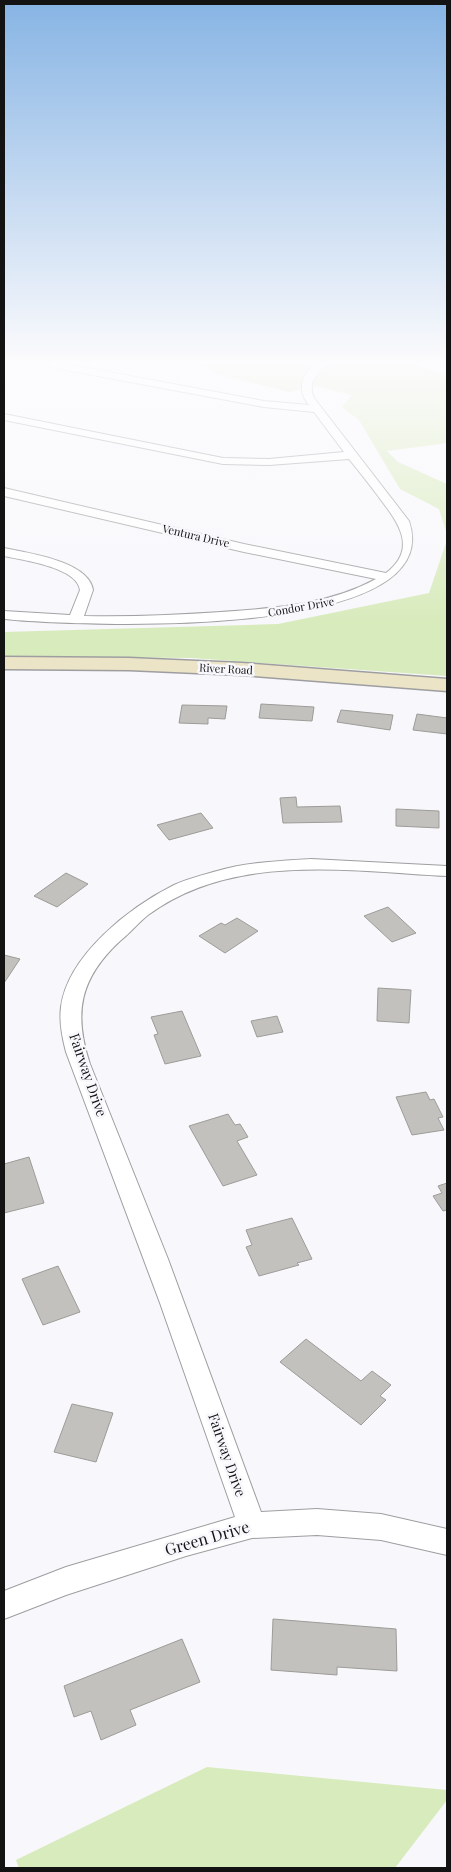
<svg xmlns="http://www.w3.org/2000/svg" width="451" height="1872" font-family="'Playfair Display',serif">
<rect width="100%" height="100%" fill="#f8f7fb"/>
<!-- green -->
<g fill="#d8ebbc">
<path d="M200,363H411L447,377V443L387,451L398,462L447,484V534L439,509L400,489L359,420L342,407L352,395L316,386L289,392L216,374Z"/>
<path d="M447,540V676L192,658L4,656V632L278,624L429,593Z"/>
<path d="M207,1767L447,1790V1800L395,1868H19L16,1860Z"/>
</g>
<!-- building -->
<g fill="#c3c1be" stroke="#9e9c99">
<path d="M261,704L314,707L312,721L259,718Z"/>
<path d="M182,705L227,706L225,719L208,718V724L179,723Z"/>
<path d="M341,710L393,715L390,730L337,722Z"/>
<path d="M417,714L447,718V734L413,730Z"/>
<path d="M296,797L297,807L340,806L342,822L283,823L280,798Z"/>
<path d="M396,809L439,811V828L396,826Z"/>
<path d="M201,813L213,828L169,840L157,825Z"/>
<path d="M66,873L88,884L57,907L34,896Z"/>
<path d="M388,907L416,933L392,942L364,916Z"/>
<path d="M237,918L258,931L225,953L199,936L221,923L225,925Z"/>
<path d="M4,955L20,959L4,983Z"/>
<path d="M378,988L411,990L409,1023L377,1021Z"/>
<path d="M182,1011L201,1056L165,1064L154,1035L158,1034L151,1017Z"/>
<path d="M277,1016L283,1032L257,1037L251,1021Z"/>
<path d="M426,1092L430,1100L434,1099L443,1117L438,1118L444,1130L412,1135L396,1097Z"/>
<path d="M228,1114L235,1125L240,1124L248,1137L237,1141L257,1175L223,1186L189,1126Z"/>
<path d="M29,1157L44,1203L4,1213V1164Z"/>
<path d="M447,1183V1210L443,1211L433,1196L442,1193L438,1186Z"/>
<path d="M292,1218L312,1259L297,1263L299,1265L259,1276L246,1247L252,1245L246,1230Z"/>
<path d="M58,1266L80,1312L43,1325L22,1279Z"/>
<path d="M306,1339L361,1381L372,1371L391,1385L380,1396L386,1400L361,1425L280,1362Z"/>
<path d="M72,1404L113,1413L96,1462L54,1452Z"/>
<path d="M273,1619L396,1629L397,1671L337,1667V1675L271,1670Z"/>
<path d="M182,1639L200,1682L130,1710L136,1725L101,1740L91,1711L74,1717L64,1686Z"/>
</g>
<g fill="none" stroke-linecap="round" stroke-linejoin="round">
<defs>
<g id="street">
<path d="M39,363H61L264,401L309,405C296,389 302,375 316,363H328C317,375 307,381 314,398L409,521C451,645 62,625 4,619V611L70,615L80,590C77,567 22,560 4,556V548C27,553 89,561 93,590L84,616C130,617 176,615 221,612C276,608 328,605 376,579L244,552L4,496V488L244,544L386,573C419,548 397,521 378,496C369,484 359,471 349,459L269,465L223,464L4,420V414L223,458L269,459L344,452L314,412L264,407L44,366Z"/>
<path d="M311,859L447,866V876C349,871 233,852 148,915C138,923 130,933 120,941C80,978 73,1013 90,1064L168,1259L261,1512L317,1509L381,1514L447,1529V1555L381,1540L317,1535L252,1538L186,1556L66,1595L4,1619V1591L66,1567L235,1517L160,1303L66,1052C62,1037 59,1022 61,1007C68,955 130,907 174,885C187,879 203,875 217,871C247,862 280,861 311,859Z"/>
</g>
<path id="secondary" d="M4,657L129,658L242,663L447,679V691L242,675L129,670L4,669Z"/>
</defs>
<!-- street casing -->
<use href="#street" stroke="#9e9ea1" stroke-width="2"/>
<!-- secondary casing -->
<use href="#secondary" stroke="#9e9ea1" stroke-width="3"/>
<!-- street -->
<use href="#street" fill="#fff" fill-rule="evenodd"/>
<!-- secondary -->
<use href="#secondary" fill="#ece4c6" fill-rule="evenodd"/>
</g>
<!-- sky -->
<linearGradient id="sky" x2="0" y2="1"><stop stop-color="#87b4e4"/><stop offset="0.58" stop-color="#fcfbfd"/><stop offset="1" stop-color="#fcfbfd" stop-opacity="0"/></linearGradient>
<rect width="451" height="625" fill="url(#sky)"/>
<g text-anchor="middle" stroke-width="5" stroke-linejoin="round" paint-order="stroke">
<!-- far-street labels -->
<g font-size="11" fill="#131314" stroke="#f8f7fb">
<text transform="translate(196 536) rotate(13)" y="4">Ventura Drive</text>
<text transform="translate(301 607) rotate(-10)" y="4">Condor Drive</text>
<text transform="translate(226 669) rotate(3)" y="4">River Road</text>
</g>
<!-- street labels -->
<g font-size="14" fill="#131314" stroke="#f8f7fb">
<text transform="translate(88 1075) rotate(71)" y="5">Fairway Drive</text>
<text transform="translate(227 1455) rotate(71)" y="5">Fairway Drive</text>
</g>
<!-- near-street labels -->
<g font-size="16" fill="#131314" stroke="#f8f7fb">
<text transform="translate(207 1538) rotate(-16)" y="6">Green Drive</text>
</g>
</g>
<!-- border -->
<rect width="451" height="1872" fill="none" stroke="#131314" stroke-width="10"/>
</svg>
